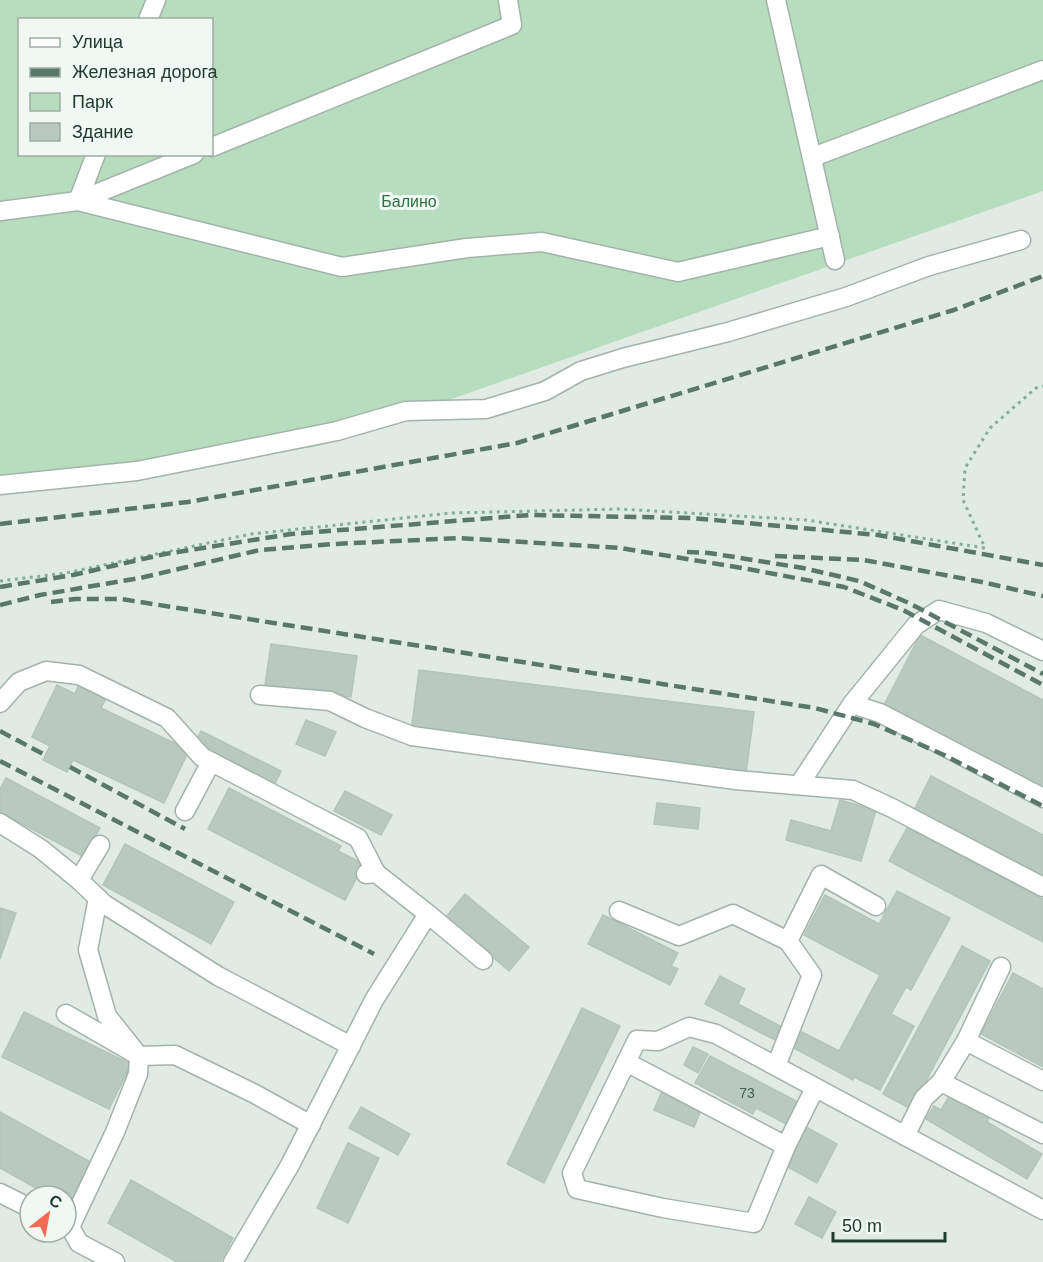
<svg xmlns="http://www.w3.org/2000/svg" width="1043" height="1262" font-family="Helvetica,sans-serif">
<rect width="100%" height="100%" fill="#e0ebe5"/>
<!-- green -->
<path fill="#b8ddbe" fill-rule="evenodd" d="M0,0H1043V191L315,447L0,479ZM20,20H212V154H20Z"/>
<!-- building -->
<g fill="#b8c9c0" stroke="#b2c5bb" stroke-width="1.5">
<path d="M920,635L1043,700V791L883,707Z"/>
<path d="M271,644L357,656L351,697L265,685Z"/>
<path d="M419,670L754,712L746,774L411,732Z"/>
<path d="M80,682L108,695L101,708L189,750L164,803L73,760L67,772L43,760L50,746L32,737L57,685L75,694Z"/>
<path d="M306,720L336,732L325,756L296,744Z"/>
<path d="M201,731L281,771L275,784L195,743Z"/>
<path d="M931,776L1043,835V877L914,810Z"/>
<path d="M6,778L100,828L84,857L0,812V789Z"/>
<path d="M229,788L341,846L338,851L364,864L345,900L208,829Z"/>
<path d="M345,791L392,815L381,835L334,811Z"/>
<path d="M840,800L876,810L861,861L786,840L791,820L831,831Z"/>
<path d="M657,803L700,808L698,829L654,824Z"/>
<path d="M907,828L1043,899V942L889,861Z"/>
<path d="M125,844L234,902L211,944L103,885Z"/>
<path d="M897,891L950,918L911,990L906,987L891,1014L914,1026L880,1090L854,1077L853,1080L792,1047L800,1031L839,1051L880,975L804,935L825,895L879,924Z"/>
<path d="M465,894L529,947L509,971L446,917Z"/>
<path d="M0,908L16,913L0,959Z"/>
<path d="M603,915L678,953L671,966L678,969L670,985L588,944Z"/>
<path d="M962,946L990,961L911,1109L883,1094Z"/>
<path d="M1013,973L1043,989V1067L981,1034Z"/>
<path d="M720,976L745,989L738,1004L784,1028L777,1041L705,1004Z"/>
<path d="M582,1008L620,1026L544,1183L507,1164Z"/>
<path d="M24,1012L131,1064L109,1109L2,1057Z"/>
<path d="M693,1047L708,1054L698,1073L684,1065Z"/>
<path d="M710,1056L800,1103L788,1125L756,1108L753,1114L695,1083Z"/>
<path d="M662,1091L702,1108L694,1127L654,1110Z"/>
<path d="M951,1093L990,1116L987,1122L1042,1154L1027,1179L926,1119L934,1106L941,1110Z"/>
<path d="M361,1107L410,1134L398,1155L349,1128Z"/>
<path d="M0,1112L94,1164L70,1207L66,1205V1196H50L0,1168Z"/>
<path d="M806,1127L837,1144L817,1183L786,1166Z"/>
<path d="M348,1143L379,1158L348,1223L317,1208Z"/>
<path d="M131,1180L233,1238L220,1262H177L108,1223Z"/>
<path d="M809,1197L836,1212L822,1238L795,1224Z"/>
</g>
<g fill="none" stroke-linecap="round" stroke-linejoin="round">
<defs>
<g id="minor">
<path d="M776,0L835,260"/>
<path d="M148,20L156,0"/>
<path d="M212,147L512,25L508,0"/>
<path d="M813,157L1043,70"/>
<path d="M78,201L194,154"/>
<path d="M78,201L96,154"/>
<path d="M0,211L78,201L342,267L467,248L542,242L678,272L830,236"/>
<path d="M0,485L137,471L337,431L406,411L486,409L545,391L581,371L623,358L728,332L846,297L929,266L1021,240"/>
<path d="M260,695L330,701L365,718L412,736L736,780L853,790L892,808L1043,887"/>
<path d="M0,703L19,682L46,671L79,675L167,718L202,757L358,838L376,873"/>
<path d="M852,704L880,713L1043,798"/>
<path d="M799,785L852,704L916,625L939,610L986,623L1043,651"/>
<path d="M185,811L211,762"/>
<path d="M0,823L41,849L79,880"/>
<path d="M100,845L79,880L104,904L218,976L351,1046"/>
<path d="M619,911L679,936L733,914L788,941"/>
<path d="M428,914L483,960"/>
<path d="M1001,967L966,1041L1043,1081"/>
<path d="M66,1014L139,1056L107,1016L88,950L98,898"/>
<path d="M966,1041L941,1082L1043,1134"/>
<path d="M626,1062L786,1146"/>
<path d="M776,1066L812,975L788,941L821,875L876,906"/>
<path d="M815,1088L786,1146L754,1223L663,1208L577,1189L572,1173L637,1040L658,1041L689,1027L716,1034L1043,1210"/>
<path d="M905,1136L924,1098L941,1082"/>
<path d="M0,1193L30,1208"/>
<path d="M66,1225L70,1227L115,1132L138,1074L139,1056L175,1055L255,1094L311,1125"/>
<path d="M70,1227L79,1243L115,1262"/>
<path d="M233,1262L290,1165L374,1000L428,914L376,873L366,874"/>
</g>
</defs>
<!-- minor casing -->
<use href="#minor" stroke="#a3b3ab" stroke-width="21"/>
<!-- path -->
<path stroke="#7faf9b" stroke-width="3" stroke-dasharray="3 4.5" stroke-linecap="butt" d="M0,581L66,573L251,534L451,513L620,509L806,520L985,548L963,500L965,468L990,428L1036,388L1043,386"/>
<!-- minor -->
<use href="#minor" stroke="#fff" stroke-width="18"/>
<!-- rail -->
<g stroke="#5a776c" stroke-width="4.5" stroke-dasharray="12 6" stroke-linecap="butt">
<path d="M0,524L188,502L517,443L954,310L1043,276"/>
<path d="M687,552L709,553L803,568L859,581L911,604L1043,674"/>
<path d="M775,556L864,560L982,582L1043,596"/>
<path d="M0,587L73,575L165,554L291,534L530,515L692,518L878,535L1043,565"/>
<path d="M51,602L75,599H121L815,708L874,724L944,755L1043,806"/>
<path d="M0,605L40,595L140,578L260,550L334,544L459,538L620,548L742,568L844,587L903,610L1043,685"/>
<path d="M0,731L45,755"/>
<path d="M0,761L374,954"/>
<path d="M70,767L185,829"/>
</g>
</g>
<g text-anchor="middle" stroke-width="6" stroke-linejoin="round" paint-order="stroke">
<!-- number labels -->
<g font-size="14" fill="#465f55">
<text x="747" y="1098">73</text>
</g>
<!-- park labels -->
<g font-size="16" fill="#2a733e" stroke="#f0f8f3">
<text x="409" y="207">Балино</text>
</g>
</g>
<!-- legend -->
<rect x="18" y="18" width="195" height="138" fill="#f0f8f3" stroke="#9dada5" stroke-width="1.5"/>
<rect x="30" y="38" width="30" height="9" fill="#ffffff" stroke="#9dada5" stroke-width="1.5"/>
<text x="72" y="48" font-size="18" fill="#203c31">Улица</text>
<rect x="30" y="68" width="30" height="9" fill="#5a776c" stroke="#9dada5" stroke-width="1.5"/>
<text x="72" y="78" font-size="18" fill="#203c31">Железная дорога</text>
<rect x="30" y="93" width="30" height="18" fill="#b8ddbe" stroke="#9dada5" stroke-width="1.5"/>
<text x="72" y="108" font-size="18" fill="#203c31">Парк</text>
<rect x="30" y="123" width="30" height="18" fill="#b8c9c0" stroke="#9dada5" stroke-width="1.5"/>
<text x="72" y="138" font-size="18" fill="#203c31">Здание</text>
<!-- north arrow -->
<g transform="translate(48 1214) rotate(31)"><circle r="28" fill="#f0f8f3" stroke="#9dada5" stroke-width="1.5"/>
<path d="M0-4.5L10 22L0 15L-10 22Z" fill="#f56a54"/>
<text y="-9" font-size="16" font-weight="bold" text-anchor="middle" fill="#203c31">С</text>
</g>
<!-- scale -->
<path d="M833 1232v9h112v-9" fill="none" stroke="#203c31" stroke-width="3"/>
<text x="842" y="1232" font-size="18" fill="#203c31" stroke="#f0f8f3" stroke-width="4.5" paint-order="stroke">50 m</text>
</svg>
